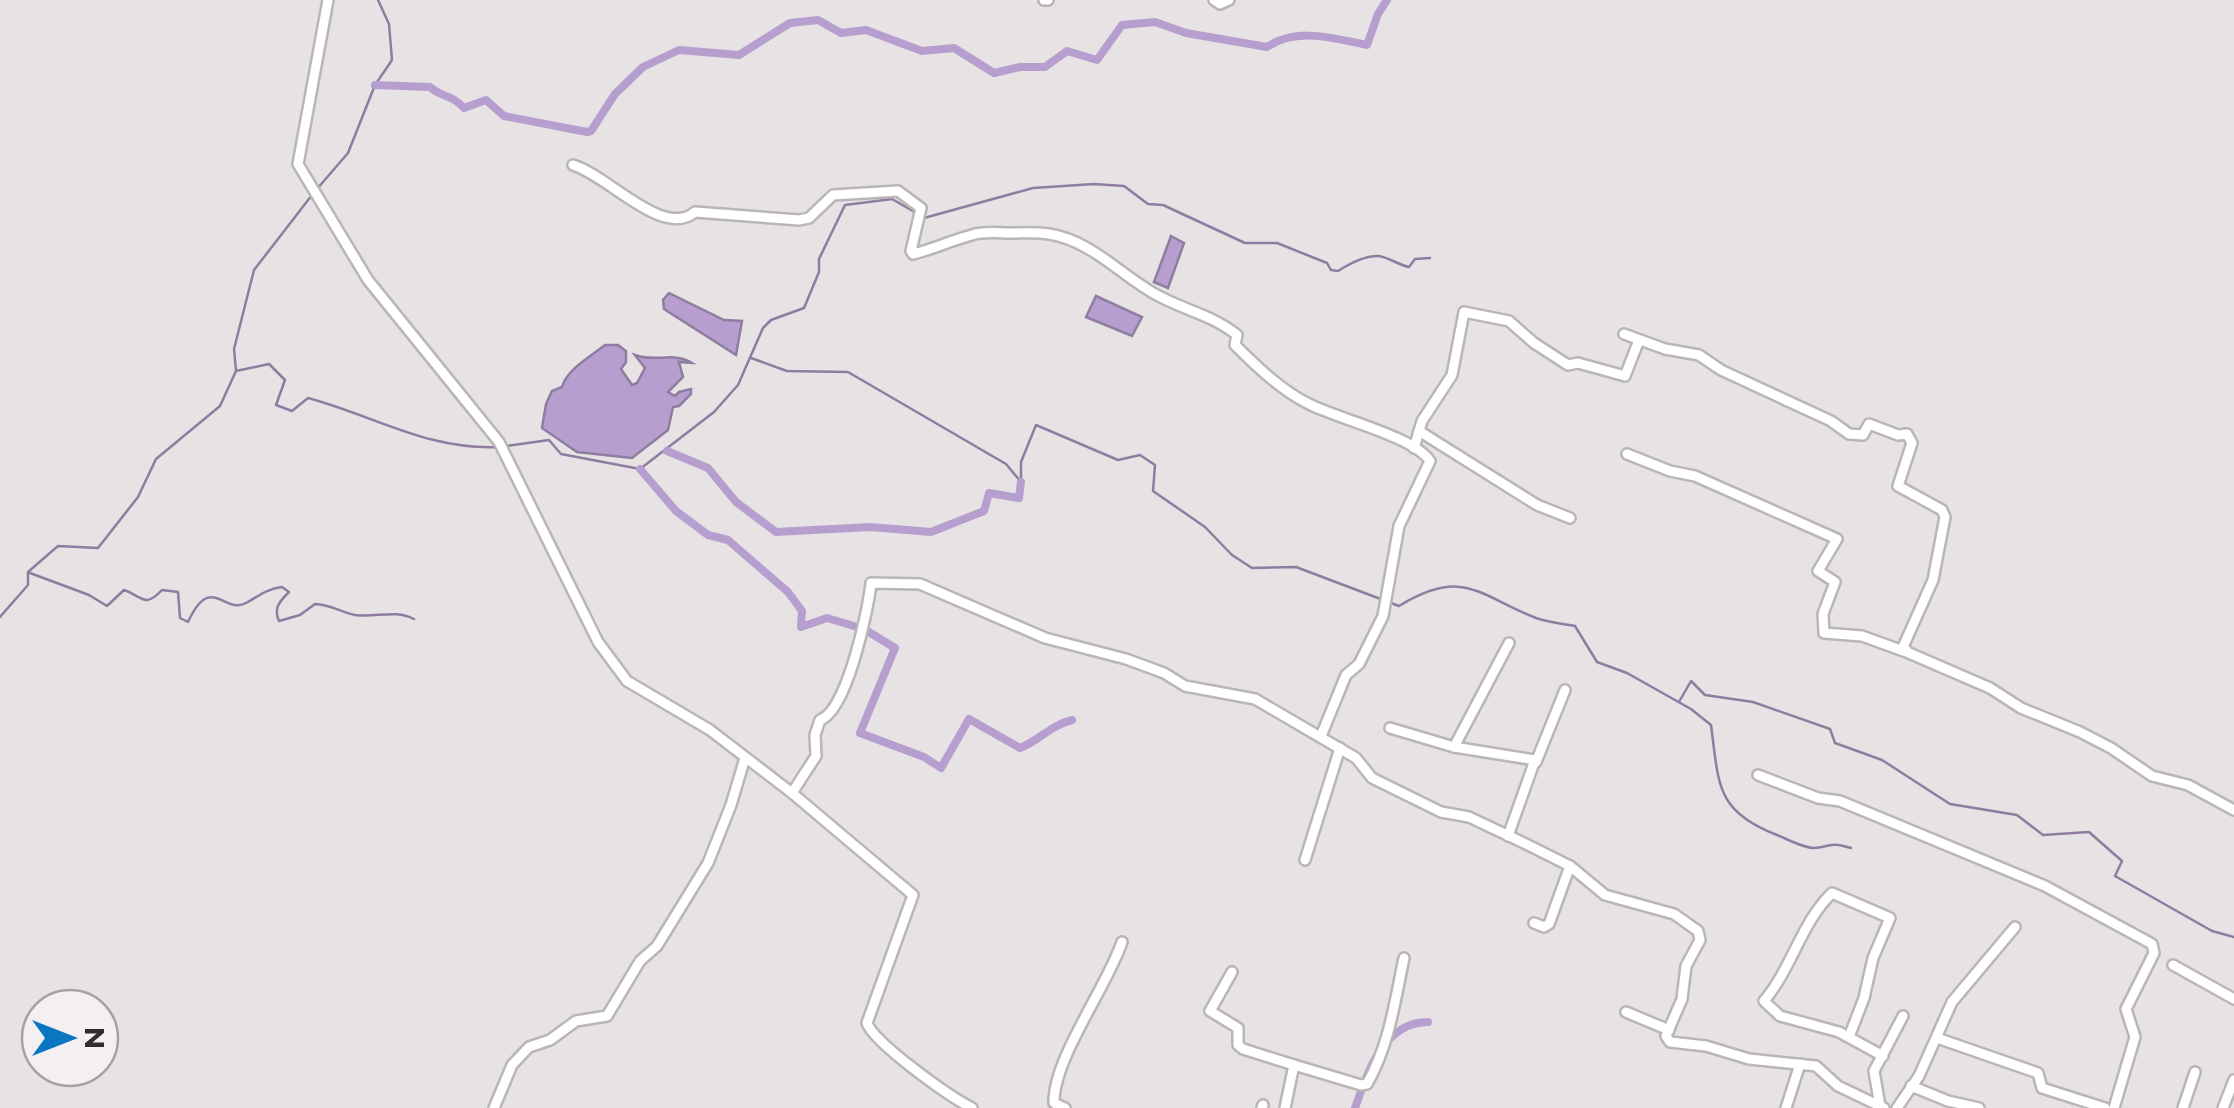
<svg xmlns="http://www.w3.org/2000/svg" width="2234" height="1108" font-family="Montserrat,sans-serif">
<rect width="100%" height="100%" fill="#e7e3e5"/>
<!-- water -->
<g fill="#b69fcf" stroke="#8e7d9f" stroke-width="2.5">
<path d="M1171,236L1184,243L1168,288L1154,282Z"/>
<path d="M669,293L724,320L742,321L736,355L664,309L663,300Z"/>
<path d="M1096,296L1142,317L1132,336L1086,317Z"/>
<path d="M605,345H618L626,351V362L621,369L632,385L637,383L645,368L635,355C655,363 674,351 692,363L679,362L683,377L668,392L675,396L679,392L691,389V394L679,406L673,407L668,430L632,458L577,452L542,428L546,404L552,391L562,387C567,369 590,357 605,345Z"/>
</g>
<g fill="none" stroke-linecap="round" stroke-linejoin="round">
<!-- stream -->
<g stroke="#8e7d9f" stroke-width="2.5">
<path d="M317,189L348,153L375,85L392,60L389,24L378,0"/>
<path d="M924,218L1033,188L1094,184L1124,186L1148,204L1163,205L1245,243H1277L1327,263L1331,270L1338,271C1349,264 1364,256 1377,256C1387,256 1398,265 1409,267L1415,259L1430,258"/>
<path d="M751,358L787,371L848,372L1006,464L1021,482V462L1036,425L1118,460L1140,455L1155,465L1153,491L1205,527L1232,555L1252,568L1296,567L1399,606C1463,567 1478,595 1536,618C1548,622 1563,624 1575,626L1597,662L1627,673L1691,709L1711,725C1719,784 1715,811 1777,835C1787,839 1803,848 1814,848C1833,847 1828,841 1851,848"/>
<path d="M236,371L269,364L285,380L276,405L292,411L308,398C375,416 427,450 498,447"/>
<path d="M506,446L549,440L561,454L640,469L714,412L738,385L763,328L771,320L804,308L819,272V259L845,205L892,199L918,214"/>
<path d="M30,573L89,595L107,606L124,590C142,596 144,609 162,590L178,592L180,618L188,622C211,572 224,615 246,603C259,596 266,589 282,587L289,592C280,601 273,608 279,621L300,615L315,604C332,605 340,612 355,615C377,618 394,609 414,619"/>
<path d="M0,617L28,585V572L58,546L98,548L138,497L156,459L220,406L236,371L234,349L254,270L312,195"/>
<path d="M1679,702L1691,681L1705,695L1753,702L1830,729L1835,743L1882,760L1950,804L2017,815L2043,835L2089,832L2122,861L2115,876L2212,931L2234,937"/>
</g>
<!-- canal -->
<g stroke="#b69fcf" stroke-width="8">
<path d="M375,85L430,87C442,98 450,93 464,108L486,100L504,116L587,132L591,131L615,94L643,67L679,50L739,55L790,23L818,20L841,33L866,30L922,51L954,48L994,73L1020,67H1045L1067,51L1097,60L1122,25L1155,22L1186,33L1267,47C1297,27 1332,38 1367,45L1378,14L1387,0"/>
<path d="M667,451L708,468L736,502L776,532L870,527L931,532L984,511L989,493L1019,498L1021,482"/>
<path d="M640,469L676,511L708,535L728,540L788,592L802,611L801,627L827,618L864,629L895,648L860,733L924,757L941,768L969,719L1020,748C1040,740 1051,725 1072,720"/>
<path d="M1355,1108C1367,1074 1383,1022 1428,1022"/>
</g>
<defs>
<g id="minor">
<path d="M328,0L298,164L368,280L499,442L598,642L627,681L710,730L792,793L913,895L867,1023C874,1043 950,1097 972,1108"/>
<path d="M1044,0H1048"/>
<path d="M1214,0L1220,4L1229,0"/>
<path d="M573,165C609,176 663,239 695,212L799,220L809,218L833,195L898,191L921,208L911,251L913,254C934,249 952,240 972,235C983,231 998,233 1010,233C1023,233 1036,232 1049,234C1090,240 1121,275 1155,294C1183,310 1213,315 1237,335L1235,345C1256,366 1282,391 1309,404C1338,419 1413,436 1430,461L1399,526L1383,616L1359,664L1346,675L1321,736"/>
<path d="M1624,334L1665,349L1699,355L1721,370L1831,421L1849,434L1863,435L1869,424L1898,435L1907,434L1912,443L1898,486L1942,510L1945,517L1933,580L1903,647L1907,651"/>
<path d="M1419,431L1537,505L1570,518"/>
<path d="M1414,448L1422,421L1452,375L1464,312L1509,321L1534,343L1568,365L1578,363L1625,376L1639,340"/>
<path d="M1627,454L1670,471L1695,476L1837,539L1818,571L1835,582L1823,614L1824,633L1862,636L1909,653L1990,688L2021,708L2080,732L2111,748L2152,776L2188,785L2234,810"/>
<path d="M1390,728L1454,747"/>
<path d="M1536,762L1565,690"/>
<path d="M1758,775L1818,798L1840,801L2045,886L2152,944L2154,953L2126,1009L2135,1037L2114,1108"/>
<path d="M792,793L816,756L815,735L820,720C847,711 868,611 871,583L920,584L1045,638L1126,659L1164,673L1185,686L1255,699L1356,758L1372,778L1441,812L1469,817L1526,844L1570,866L1605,895L1674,914L1698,931L1700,940L1686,966L1682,999L1666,1036L1670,1042L1706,1046L1749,1059L1816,1066L1838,1086L1884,1108"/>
<path d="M1508,836L1535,760L1454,747L1509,643"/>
<path d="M1305,860L1340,748"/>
<path d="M1534,923L1544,927L1549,924L1570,866"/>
<path d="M2173,965L2234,999"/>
<path d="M1232,972L1210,1011L1238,1028V1045L1243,1049L1294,1065L1285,1108"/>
<path d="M1626,1012L1669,1030"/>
<path d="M1849,1037L1864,998L1873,958L1890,918L1832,893C1801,923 1792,968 1764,1001L1780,1016L1839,1032L1883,1056"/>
<path d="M1937,1038L2038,1073L2042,1088L2105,1108"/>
<path d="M1294,1065L1361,1085L1367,1084C1389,1046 1395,1001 1404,958"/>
<path d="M1911,1086L1948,1101L1979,1108"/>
<path d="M1880,1106L1874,1071L1903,1016"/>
<path d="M494,1108L512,1065L529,1047L550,1040L576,1021L607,1016L640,961L657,946L708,863L731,805L745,758"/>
<path d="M1065,1108L1054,1103C1053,1059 1107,987 1122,942"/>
<path d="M1262,1108L1263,1105"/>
<path d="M1786,1108L1800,1064"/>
<path d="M1897,1108L1919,1076L1952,1002L2015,927"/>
<path d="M2183,1108L2195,1072"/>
<path d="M2223,1108L2234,1080"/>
</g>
</defs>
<!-- minor casing -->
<use href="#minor" stroke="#bab5b7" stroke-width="14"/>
<!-- minor -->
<use href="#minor" stroke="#fff" stroke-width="9"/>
</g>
<!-- north arrow -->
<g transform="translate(70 1038) rotate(90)"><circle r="48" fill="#f4f0f2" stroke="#a5a2a4" stroke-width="2.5"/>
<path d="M0-8L18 38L0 25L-18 38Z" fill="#0876c0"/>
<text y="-15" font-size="28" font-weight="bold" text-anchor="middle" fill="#2f2d2e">N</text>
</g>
</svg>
